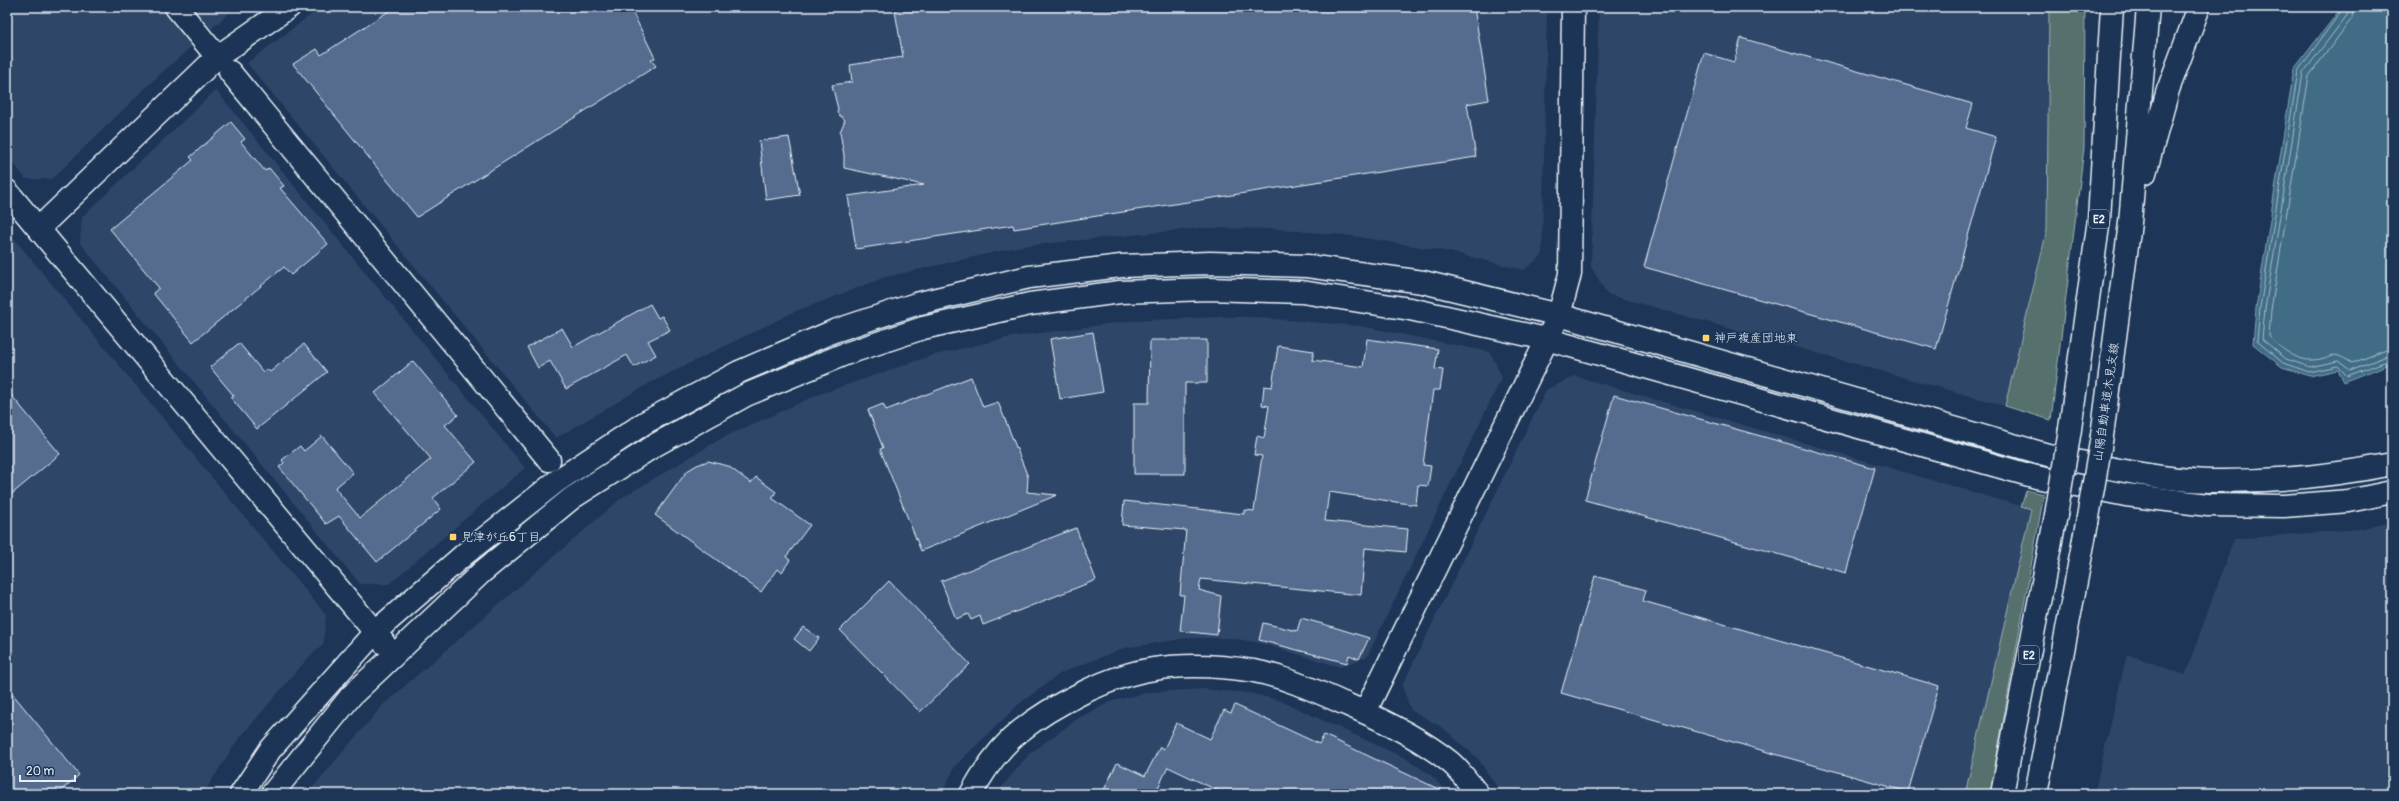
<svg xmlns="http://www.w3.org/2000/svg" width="2399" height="801" font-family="Pangolin,'Klee One',sans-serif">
<rect width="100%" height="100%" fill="#1d3557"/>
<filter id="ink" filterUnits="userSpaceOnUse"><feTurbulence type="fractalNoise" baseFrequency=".025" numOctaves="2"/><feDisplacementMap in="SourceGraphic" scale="8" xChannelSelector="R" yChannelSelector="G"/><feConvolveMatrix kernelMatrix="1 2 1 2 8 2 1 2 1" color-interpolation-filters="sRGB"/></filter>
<g filter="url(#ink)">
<!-- built -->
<g fill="#2e4668">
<path d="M7,7H236L158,76L52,179H26L7,155Z"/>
<path d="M321,7H1547L1542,256L1524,270L1450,252L1353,236L1277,229L1202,228L1022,246L886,277L794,312L650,383L556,438L247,63Z"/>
<path d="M1599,7H2049L2047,230L2005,406L1607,294L1591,267Z"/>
<path d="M216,90L525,468L389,584H360L80,243L82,217Z"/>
<path d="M7,230L326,615L323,645L308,658L237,741L203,794H7Z"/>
<path d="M1218,317H1250L1361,326L1490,352L1502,377L1367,657L1340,667L1260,643L1230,638H1188L1125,648L1061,673L1019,704L955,766L942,794H307L383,705L620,499L722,438L817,395L930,356L1011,337L1130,321Z"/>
<path d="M1575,376L2031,509L1965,794H1502L1478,759L1443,728L1411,710L1402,686L1546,390Z"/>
<path d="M2392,522V794H2094L2127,654L2185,675L2234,539L2359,529Z"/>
<path d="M1203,689L1250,693L1281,701L1407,759L1431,775L1449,794H996L1029,754L1079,718L1112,701L1150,692Z"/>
</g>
<!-- green -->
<g fill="#56706d" stroke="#9fb0b2">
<path d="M2049,7H2085L2084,148L2051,420L2005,406L2047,230Z"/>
<path d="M2026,490L2044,494L1990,794H1965L2031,509L2021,506Z"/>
</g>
<!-- water -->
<path fill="#406c85" stroke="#83a1b3" d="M2342,7H2392V363L2344,382L2338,370L2310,376L2282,367L2253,344L2256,308L2294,69Z"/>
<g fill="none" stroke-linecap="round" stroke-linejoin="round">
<!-- shore -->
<g stroke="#a5bcca" stroke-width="1">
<path d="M2344,7L2298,71L2260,308L2257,341L2283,363L2309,372L2338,366L2347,376L2392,359"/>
<path d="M2349,7L2348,14L2303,73L2265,309L2262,339L2286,359L2310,367L2338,361L2350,370L2392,354"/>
<path d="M2355,7L2353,17L2309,76L2271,310L2269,336C2278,347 2297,361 2312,360C2334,359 2329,348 2352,363L2392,348"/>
</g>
</g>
<!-- building -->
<g fill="#566c8f" stroke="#e8f1f8">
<path d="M395,7H630L655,58L651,60L656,66L417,217L293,64L317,49L321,55Z"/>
<path d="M901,7H1474L1489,100L1467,104L1476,157L1014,229L1013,225L856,249L848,196L924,185L844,168V155L840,132L845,120L837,113L838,109L832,85L852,82L850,65L903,57L895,11Z"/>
<path d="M1741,38L1973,104L1966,128L1996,137L1936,349L1644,267L1704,53L1734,62Z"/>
<path d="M231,122L245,139L241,142L265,171L269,168L284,186L280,188L328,244L291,275L284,267L193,342L153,293L159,288L110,229L193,160L190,157Z"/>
<path d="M789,137L800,195L766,200L759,141Z"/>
<path d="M650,304L658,318L662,316L670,330L648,341L656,355L634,367L627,355L566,389L550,361L538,368L527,347L562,328L573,347Z"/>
<path d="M1093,332L1103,392L1060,399L1050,339Z"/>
<path d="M1367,339L1438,349L1435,369L1443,370L1440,390H1433L1423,465L1431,466L1428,486L1418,485L1416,505L1329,492L1325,521L1408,529L1406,552L1365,548L1361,595L1201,579L1199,590L1221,596L1217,635L1180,631L1184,595H1180L1186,530L1122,525L1124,501L1244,514V510L1254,511L1262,456L1254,455L1257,436L1264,438L1269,406L1262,405L1264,386L1272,387L1278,346L1314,351L1312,360L1363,367Z"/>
<path d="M1150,340H1207V383H1185V474H1134V403H1149Z"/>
<path d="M239,343L263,372L267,369L270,372L304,344L327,372L257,429L231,398L234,396L210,367Z"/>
<path d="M413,361L458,415L445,425L476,462L433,498L441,509L377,562L339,516L326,524L279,467L284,463L282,460L300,446L304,451L322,436L353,473L335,488L360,518L431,459L375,393Z"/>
<path d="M971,377L983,407L998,402L1028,477L1027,492L1057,495L921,551L880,449L883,448L868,410L883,404L886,410Z"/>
<path d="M7,390L60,454L7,498Z"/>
<path d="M1614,395L1875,468L1846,573L1585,500Z"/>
<path d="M708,461L728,466L751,483L756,477L776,492L772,498L810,525L786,557L790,560L782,572L777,569L761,592L655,515L687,471L697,465Z"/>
<path d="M1076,528L1096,580L983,625L980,616L971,620L968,614L956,619L941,581Z"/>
<path d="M1595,576L1646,590L1643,601L1939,686L1908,792L1561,693Z"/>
<path d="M889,581L970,664L920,712L840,630Z"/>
<path d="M1301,618L1330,626L1369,638L1359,659L1349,655L1347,663L1259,640L1263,623L1297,631Z"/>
<path d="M803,627L819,638L809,651L794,639Z"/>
<path d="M7,687L79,775L57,794H7Z"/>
<path d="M1235,705L1319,744L1324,735L1449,794H1225L1168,767L1155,794H1102L1117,763L1145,776L1160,747L1164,749L1176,723L1210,739L1224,710L1231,713Z"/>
</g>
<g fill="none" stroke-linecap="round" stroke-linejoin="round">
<defs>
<g id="minor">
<path d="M176,7L217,57"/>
<path d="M230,72L549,460"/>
<path d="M7,191L384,643"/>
<path d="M39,228L217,57L289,7"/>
<path d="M1365,712L1559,315L1570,274L1573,7"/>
<path d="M241,794L270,750L375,632L466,553L557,481L646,422L739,372L834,331L916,304L1029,277L1121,266L1210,263L1307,266L1423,282L1559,315L2048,455C2101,466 2156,480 2210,481C2271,482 2332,476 2392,464"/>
<path d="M272,794L351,696L482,572L572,498L657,444L746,395L845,354L923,328L1030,304L1120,292L1209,289L1302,292L1410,309L1546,339L2036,477L2126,495L2208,505L2284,506L2349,501L2392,492"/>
<path d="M971,794C983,772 999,748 1019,732C1052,705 1111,675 1154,669C1186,664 1222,666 1254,671C1286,677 1318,692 1348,705C1383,720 1420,738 1450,762C1461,771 1469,784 1478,794"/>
</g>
<g id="highway">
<path d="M2145,173L2168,90L2199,7"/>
<path d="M2070,429L2099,219L2112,7"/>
<path d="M2102,436L2130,223L2148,7"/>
<path d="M2002,794L2056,515"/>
<path d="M2036,794L2087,523"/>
</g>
</defs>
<!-- minor casing -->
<use href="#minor" stroke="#e8f1f8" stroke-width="25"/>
<!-- highway casing -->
<use href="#highway" stroke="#e8f1f8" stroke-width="25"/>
<!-- minor -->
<use href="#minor" stroke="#1d3557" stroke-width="22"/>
<!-- highway -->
<use href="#highway" stroke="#1d3557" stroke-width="22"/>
<defs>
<g id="highway-bridge">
<path d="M2056,515L2070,429"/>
<path d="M2087,523L2102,436"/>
</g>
</defs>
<!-- highway-bridge casing -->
<use href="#highway-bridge" stroke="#e8f1f8" stroke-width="25" stroke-linecap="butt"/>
<!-- highway-bridge -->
<use href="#highway-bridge" stroke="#1d3557" stroke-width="22"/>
</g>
</g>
<!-- markers -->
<g fill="#ffd166" stroke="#1d3557" stroke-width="1.5">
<rect x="1702" y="334" width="8" height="8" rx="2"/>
<rect x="449" y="533" width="8" height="8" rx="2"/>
</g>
<g text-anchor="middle" stroke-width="3" stroke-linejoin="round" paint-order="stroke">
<!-- shield labels -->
<g fill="#1d3557" stroke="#abb9c8" stroke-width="1">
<rect x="2089" y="210" width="20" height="18" rx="3"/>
<rect x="2019" y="646" width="20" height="18" rx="3"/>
</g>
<g font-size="11" font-weight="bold" fill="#e8f1f8">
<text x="2099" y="223">E2</text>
<text x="2029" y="659">E2</text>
</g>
<!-- poi labels -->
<g font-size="12" fill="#e8f1f8" stroke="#1d3557" text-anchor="start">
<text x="1714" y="342">神戸複産団地東</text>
<text x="461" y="541">見津が丘6丁目</text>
</g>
<!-- street labels -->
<g font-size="12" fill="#e8f1f8" stroke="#1d3557">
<text transform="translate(2106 402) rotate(-82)" y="4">山陽自動車道木見支線</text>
</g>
</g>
<!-- margin -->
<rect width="2399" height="801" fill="none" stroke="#1d3557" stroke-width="24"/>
<rect x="12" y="12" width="2375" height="777" fill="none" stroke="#e8f1f8" stroke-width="1.5" filter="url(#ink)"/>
<!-- scale -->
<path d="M20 775v6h55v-6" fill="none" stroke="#e8f1f8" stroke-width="2"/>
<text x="26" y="775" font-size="12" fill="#e8f1f8" stroke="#1d3557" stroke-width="3" paint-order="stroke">20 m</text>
</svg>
